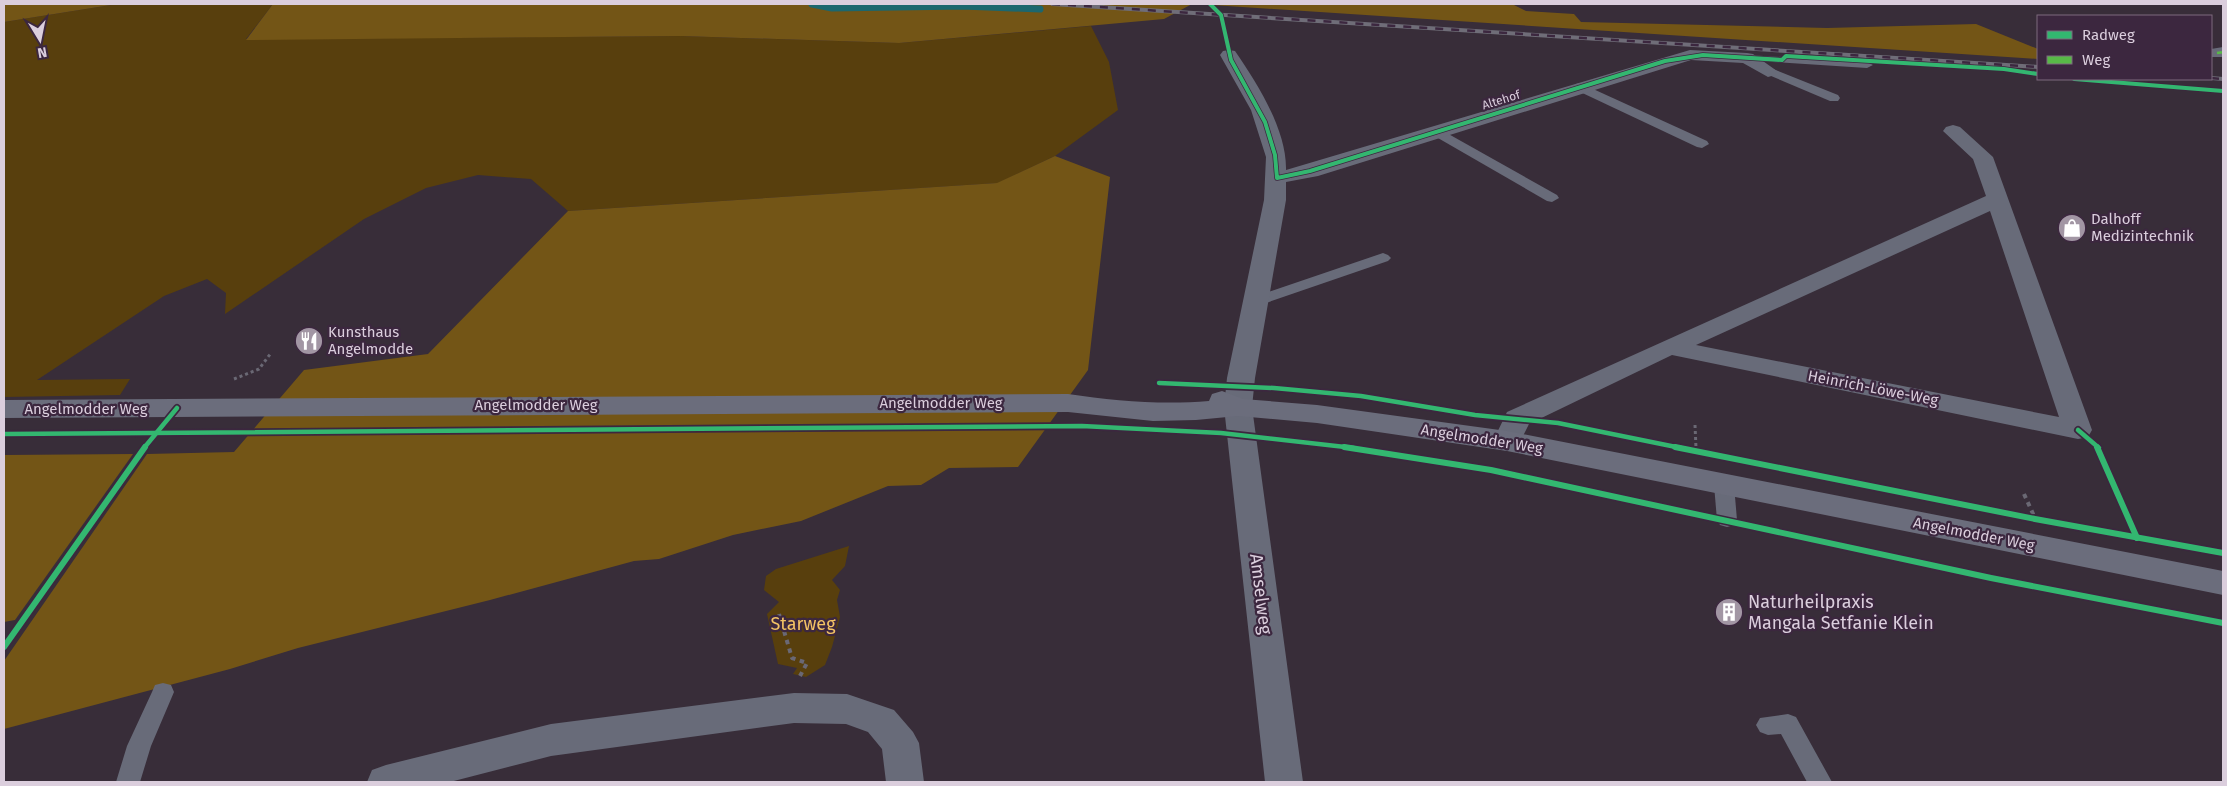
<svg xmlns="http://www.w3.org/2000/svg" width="2227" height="786" font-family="'Fira Sans',sans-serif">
<rect width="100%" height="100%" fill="#382d39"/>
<!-- green -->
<g fill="#583f0d">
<path d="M117,4H273L246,39L681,36L899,43L1091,26L1109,62L1118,110L1055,156L998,183L568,211L531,179L478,175L426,188L364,219L225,314L226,293L207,279L164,296L37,380L130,379L120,395L4,397V22Z"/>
<path d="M849,546L845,566L832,580L840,590L837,600L840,617L832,647L825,665L806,677L793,674L797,668L778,664L767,614L779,602L764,590L766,576L776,569Z"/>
</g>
<!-- forest -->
<g fill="#735516">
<path d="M4,4H117L4,22Z"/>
<path d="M273,4H1192L1164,19L899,43L681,36L246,40Z"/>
<path d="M1197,4H1512L1526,11L1574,14L1581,22L1827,28L1976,24L2038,49V59Z"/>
<path d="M1055,156L1110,177L1088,370L1018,467L949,468L921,485L888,486L801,521L733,535L659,559L634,561L490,600L298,648L230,669L4,729V661L147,454L234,452L304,370L428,354L568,211L997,183Z"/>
<path d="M133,454L15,620L4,622V455Z"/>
</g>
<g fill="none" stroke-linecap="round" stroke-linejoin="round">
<!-- stream -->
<path stroke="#1c676e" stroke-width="7" d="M812,4L832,8L963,6L1040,9"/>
<!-- path-far1 -->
<g stroke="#6a6874" stroke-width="3" stroke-dasharray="3 3" stroke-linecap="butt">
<path d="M234,379L259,369L271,353"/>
<path d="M1695,425L1696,448"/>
</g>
<!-- path -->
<g stroke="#6a6874" stroke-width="4" stroke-dasharray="4.5 4.5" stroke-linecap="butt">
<path d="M1696,447V451"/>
<path d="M2024,494L2034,516"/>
<path d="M779,614L792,658L807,663L800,676"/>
</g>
<!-- lane -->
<g fill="#686b79" fill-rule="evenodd">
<path d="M1747,55L1867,62L1873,65L1867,68L1743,60V56Z"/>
<path d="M1768,67L1838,95L1840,98L1838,101H1830L1764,73V69Z"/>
<path d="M1580,83L1707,141L1709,144L1702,148L1697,147L1576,90L1574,87L1576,84Z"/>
<path d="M1436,127L1557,195L1559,198L1552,202L1547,201L1431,134L1430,131L1431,128Z"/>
<path d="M1383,253L1388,255L1391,258L1388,261L1263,304H1251L1249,301L1251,298Z"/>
<path d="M1724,478L1731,480L1734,485L1737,520L1734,525L1727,527L1720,525L1717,520L1714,485L1717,480Z"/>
<path d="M163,683L171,685L174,692L151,746L140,782H116L127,746L152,692L155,685Z"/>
<path d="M1788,714L1796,717L1832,782H1807L1781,734L1768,735L1760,732L1756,725L1760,718Z"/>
</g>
<!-- street -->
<g fill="#686b79" fill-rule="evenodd">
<path d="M2223,47V57H2211V49Z"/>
<path d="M1229,50L1235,51C1257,83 1287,130 1286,170L1690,50L1747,53L1753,54L1777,71L1775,75L1768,77L1743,63L1691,60L1318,176L1286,182V200L1255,378L1252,407L1303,782H1265L1224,407L1227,378L1264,200L1266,157L1251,110L1220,55L1223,51Z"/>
<path d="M1953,125L1960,127L1993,157L2092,430L2088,437L2078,439L1672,355L1529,424L1517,448L1507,451L1497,448L1493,441L1507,412L1986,196L1973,159L1943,131L1946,127ZM1990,211L2059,417L1696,345Z"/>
<path d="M794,693L847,694L894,710L913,732L919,743L924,782H886L882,749L868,732L846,724L794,723L551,756L450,782H367L372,770L386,765L551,724Z"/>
</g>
<!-- secondary -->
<path fill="#6b6d7c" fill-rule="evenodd" d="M1222,391L1243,399L1317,405L1507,431L2223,571V595L1507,451L1317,423L1238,416L1196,420L1153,421L1068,412L4,418V400L1068,394C1115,401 1162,405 1209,401L1212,394Z"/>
<defs>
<g id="rail">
<path d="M1052,4L2038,67"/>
<path d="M2211,78L2223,79"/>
</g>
</defs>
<!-- rail casing -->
<use href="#rail" stroke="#6f6d78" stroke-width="4"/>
<!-- rail -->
<use href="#rail" stroke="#3c273f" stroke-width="2.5" stroke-dasharray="8" stroke-linecap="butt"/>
<!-- quiet -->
<path stroke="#58b947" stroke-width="2.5" stroke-dasharray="5 2.5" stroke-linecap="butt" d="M2217,53L2223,52"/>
<defs>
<g id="cycleway-far2">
<path d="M1210,4L1221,15L1231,60L1265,122L1275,155L1277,178L1310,171L1665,61L1703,55L1782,60L1786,56L2004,69L2038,74"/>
<path d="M2074,79L2223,91"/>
</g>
<g id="cycleway-far1">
<path d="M1159,383L1274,388L1361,396L1475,415L1558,423L1681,448"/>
<path d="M2078,430L2099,448"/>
<path d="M4,434L1082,426L1221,433L1354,448"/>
<path d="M144,448L177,408"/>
</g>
<g id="cycleway">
<path d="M1344,447L1491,470L1991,578L2223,623"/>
<path d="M1675,447L2035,519L2223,553"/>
<path d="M2097,447L2137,538"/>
<path d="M4,647L145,447"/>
</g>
</defs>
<!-- cycleway-far2 casing -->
<use href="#cycleway-far2" stroke="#3c273f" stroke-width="5.5"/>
<!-- cycleway-far1 casing -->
<use href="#cycleway-far1" stroke="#3c273f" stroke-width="8"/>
<!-- cycleway casing -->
<use href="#cycleway" stroke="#3c273f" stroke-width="9"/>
<!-- cycleway-far2 -->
<use href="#cycleway-far2" stroke="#33b770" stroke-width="4"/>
<!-- cycleway-far1 -->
<use href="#cycleway-far1" stroke="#33b770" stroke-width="4.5"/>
<!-- cycleway -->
<use href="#cycleway" stroke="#33b770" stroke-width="6"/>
</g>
<!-- icons -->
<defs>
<symbol id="shop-disc" viewBox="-11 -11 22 22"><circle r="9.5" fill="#a296a4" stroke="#3c273f"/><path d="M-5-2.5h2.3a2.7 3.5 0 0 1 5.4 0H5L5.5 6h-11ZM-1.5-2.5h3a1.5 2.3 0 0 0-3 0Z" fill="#fff"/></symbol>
<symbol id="restaurant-disc" viewBox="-11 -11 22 22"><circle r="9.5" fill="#a296a4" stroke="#3c273f"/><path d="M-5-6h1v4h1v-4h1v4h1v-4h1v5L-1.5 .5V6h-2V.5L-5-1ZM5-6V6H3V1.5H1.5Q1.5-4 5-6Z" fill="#fff"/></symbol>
<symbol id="building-disc" viewBox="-11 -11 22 22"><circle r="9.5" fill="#a296a4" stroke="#3c273f"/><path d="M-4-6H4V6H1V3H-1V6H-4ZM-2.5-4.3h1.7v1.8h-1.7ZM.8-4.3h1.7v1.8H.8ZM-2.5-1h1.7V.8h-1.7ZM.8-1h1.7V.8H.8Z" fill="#fff"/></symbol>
</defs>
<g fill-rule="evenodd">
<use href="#shop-disc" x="2056" y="212" width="32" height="32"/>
<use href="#restaurant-disc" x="293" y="325" width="32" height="32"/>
<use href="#building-disc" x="1713" y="596" width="32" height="32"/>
</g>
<g text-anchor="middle" stroke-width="4.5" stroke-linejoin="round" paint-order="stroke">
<!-- far-street labels -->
<g font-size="12" fill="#dbcedd" stroke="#3c273f">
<text transform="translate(1501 100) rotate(-17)" y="4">Altehof</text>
</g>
<!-- poi labels -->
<g font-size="15" fill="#dbcedd" stroke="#3c273f" text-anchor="start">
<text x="2091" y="224">Dalhoff<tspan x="2091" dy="17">Medizintechnik</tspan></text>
<text x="328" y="337">Kunsthaus<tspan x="328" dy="17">Angelmodde</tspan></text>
</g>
<!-- street labels -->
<g font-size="15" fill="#dbcedd" stroke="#3c273f">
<text transform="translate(1873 388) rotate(11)" y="5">Heinrich-Löwe-Weg</text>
<text x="941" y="408">Angelmodder Weg</text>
<text x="536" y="410">Angelmodder Weg</text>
<text x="86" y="414">Angelmodder Weg</text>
<text transform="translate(1482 439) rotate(9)" y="5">Angelmodder Weg</text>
<text transform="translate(1974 534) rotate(11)" y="5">Angelmodder Weg</text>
</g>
<!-- near-street labels -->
<g font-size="18" fill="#dbcedd" stroke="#3c273f">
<text transform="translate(1261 594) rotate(83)" y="6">Amselweg</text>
</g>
<!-- near-poi labels -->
<g font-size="18" fill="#dbcedd" stroke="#3c273f" text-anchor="start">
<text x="1748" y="608">Naturheilpraxis<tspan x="1748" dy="21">Mangala Setfanie Klein</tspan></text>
</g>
<!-- near-park labels -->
<g font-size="18" fill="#f3c264" stroke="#3c273f">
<text x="803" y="630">Starweg</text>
</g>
</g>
<!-- border -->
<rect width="2227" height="786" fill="none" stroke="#dbcedd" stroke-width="10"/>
<!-- legend -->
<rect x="2037" y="15" width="175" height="65" fill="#3c273f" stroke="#7c6a7e"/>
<rect x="2047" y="31" width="25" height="8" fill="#33b770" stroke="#7c6a7e"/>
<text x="2082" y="40" font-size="15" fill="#dbcedd">Radweg</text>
<rect x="2047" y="56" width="25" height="8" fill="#58b947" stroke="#7c6a7e"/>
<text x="2082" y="65" font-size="15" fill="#dbcedd">Weg</text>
<!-- north arrow -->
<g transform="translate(40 40) rotate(170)" stroke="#3c273f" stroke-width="4" paint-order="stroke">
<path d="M0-4L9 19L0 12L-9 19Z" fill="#dbcedd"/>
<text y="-8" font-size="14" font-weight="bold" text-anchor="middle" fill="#dbcedd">N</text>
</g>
</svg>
